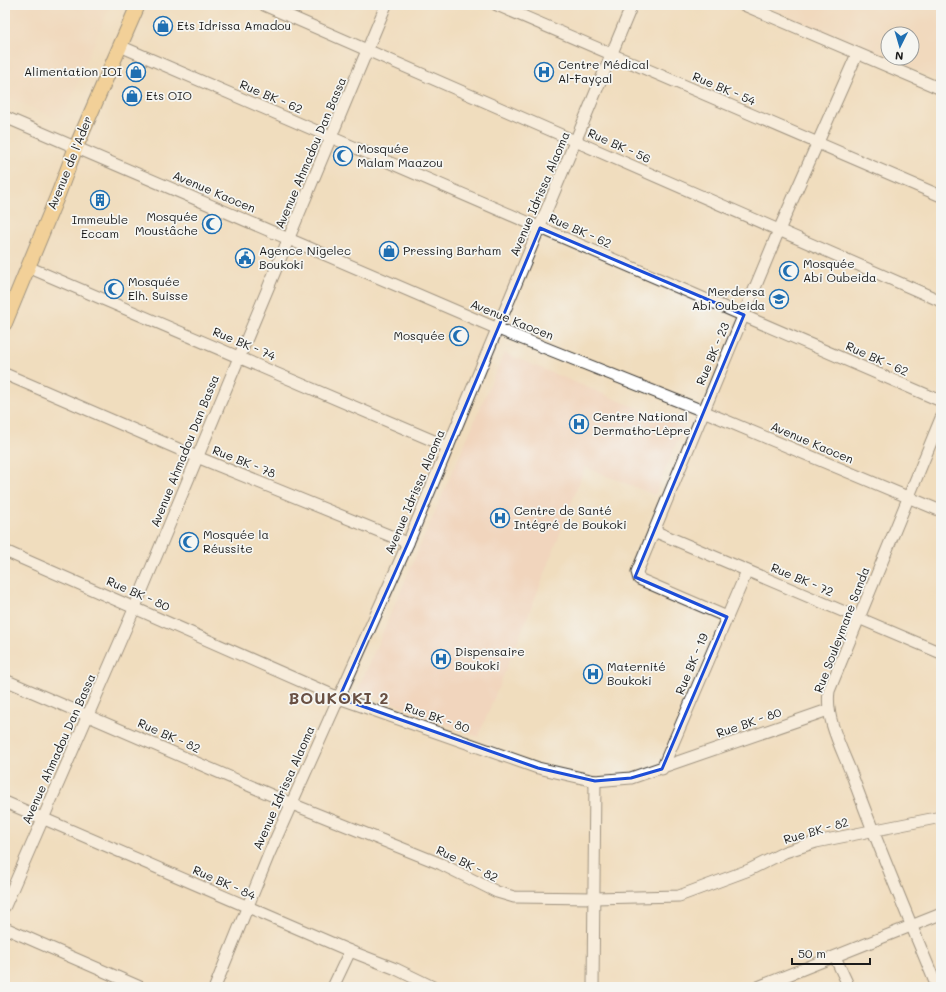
<svg xmlns="http://www.w3.org/2000/svg" width="946" height="992" font-family="Mali,sans-serif">
<rect width="100%" height="100%" fill="#f6f6f2"/>
<filter id="ink" filterUnits="userSpaceOnUse"><feTurbulence type="fractalNoise" baseFrequency=".025" numOctaves="2"/><feDisplacementMap in="SourceGraphic" scale="8" xChannelSelector="R" yChannelSelector="G"/><feConvolveMatrix kernelMatrix="1 2 1 2 8 2 1 2 1" color-interpolation-filters="sRGB"/></filter>
<filter id="wash" filterUnits="userSpaceOnUse"><feTurbulence type="fractalNoise" baseFrequency=".012" numOctaves="4" result="noise"/><feDisplacementMap in="SourceGraphic" scale="16" xChannelSelector="R" yChannelSelector="G"/><feGaussianBlur stdDeviation="0.9" result="paint"/><feColorMatrix in="noise" values="0 0 0 0 0 0 0 0 0 0 0 0 0 0 0 0 0 1.4 0 .05"/><feComposite in="paint" operator="in"/></filter>
<g filter="url(#wash)">
<rect width="100%" height="100%" fill="#f0ddbe"/>
<!-- built -->
<g fill="#f1d5bd" fill-rule="evenodd">
<path d="M5,5H110L63,118H56L5,96Z"/>
<path d="M761,5H941V81ZM888,34H912V58H888Z"/>
<path d="M504,353L683,427L655,495L585,467L542,581L478,737L358,689Z"/>
</g>
</g>
<g filter="url(#ink)">
<g fill="none" stroke-linecap="round" stroke-linejoin="round">
<defs>
<g id="minor">
<path d="M264,5L941,301"/>
<path d="M497,5L941,196"/>
<path d="M744,5L941,89"/>
<path d="M120,46L941,401"/>
<path d="M5,117L498,329L703,411L941,511"/>
<path d="M28,267L448,447"/>
<path d="M5,374L197,457L408,543"/>
<path d="M654,531L941,653"/>
<path d="M5,551L339,698L538,768L595,781L631,778L828,710"/>
<path d="M727,617L639,579L637,572L779,230L857,54"/>
<path d="M5,680L292,804L441,864L497,892L514,897L594,898L679,896L749,870L785,852L816,842L941,817"/>
<path d="M662,769L747,571"/>
<path d="M5,802L350,951L396,969L433,987"/>
<path d="M5,906L135,607L386,5"/>
<path d="M5,928L140,987"/>
<path d="M835,957L849,987"/>
<path d="M215,987L269,854L408,543L632,5"/>
<path d="M333,987L350,951"/>
<path d="M593,987L595,781"/>
<path d="M758,987L941,914"/>
<path d="M937,987C908,917 878,847 852,775C842,749 825,719 829,691L941,418"/>
</g>
<path id="major" d="M5,323L59,192L76,147L138,5"/>
</defs>
<!-- minor casing -->
<use href="#minor" stroke="#3c3934" stroke-width="13"/>
<!-- major casing -->
<use href="#major" stroke="#3c3934" stroke-width="16"/>
<!-- minor -->
<use href="#minor" stroke="#fff" stroke-width="11"/>
<!-- major -->
<use href="#major" stroke="#f3c26a" stroke-width="14"/>
</g>
</g>
<!-- marked area -->
<path d="M0 0H946V992H0ZM540,228L744,315L635,577L727,617L662,769L631,778L595,781L538,768L339,698L408,543Z" fill="#f0ddbe" fill-opacity=".55" fill-rule="evenodd"/>
<path fill="none" stroke="#1d4ed8" stroke-width="3" stroke-linejoin="round" d="M540,228L744,315L635,577L727,617L662,769L631,778L595,781L538,768L339,698L408,543Z"/>
<!-- icons -->
<defs>
<symbol id="shop-ring" viewBox="-11 -11 22 22"><circle r="9.5" fill="#f6f6f2" stroke="#1f6fb2" stroke-width="1.5"/><path d="M-5-2.5h2.3a2.7 3.5 0 0 1 5.4 0H5L5.5 6h-11ZM-1.5-2.5h3a1.5 2.3 0 0 0-3 0Z" fill="#1f6fb2"/></symbol>
<symbol id="hospital-ring" viewBox="-11 -11 22 22"><circle r="9.5" fill="#f6f6f2" stroke="#1f6fb2" stroke-width="1.5"/><path d="M-5-5h3v3.5h4V-5h3V5h-3V1.5h-4V5h-3Z" fill="#1f6fb2"/></symbol>
<symbol id="mosque-ring" viewBox="-11 -11 22 22"><circle r="9.5" fill="#f6f6f2" stroke="#1f6fb2" stroke-width="1.5"/><path d="M3.5-4.9A6 6 0 1 0 3.5 4.9A5 5 0 1 1 3.5-4.9Z" fill="#1f6fb2"/></symbol>
<symbol id="building-ring" viewBox="-11 -11 22 22"><circle r="9.5" fill="#f6f6f2" stroke="#1f6fb2" stroke-width="1.5"/><path d="M-4-6H4V6H1V3H-1V6H-4ZM-2.5-4.3h1.7v1.8h-1.7ZM.8-4.3h1.7v1.8H.8ZM-2.5-1h1.7V.8h-1.7ZM.8-1h1.7V.8H.8Z" fill="#1f6fb2"/></symbol>
<symbol id="civic-ring" viewBox="-11 -11 22 22"><circle r="9.5" fill="#f6f6f2" stroke="#1f6fb2" stroke-width="1.5"/><path d="M-.6-6.5H3V-4.5H.6V-3L4-1V1h2V6H-6V1h2V-1L-.6-3ZM-1.2 2.5V6h2.4V2.5Z" fill="#1f6fb2"/></symbol>
<symbol id="school-ring" viewBox="-11 -11 22 22"><circle r="9.5" fill="#f6f6f2" stroke="#1f6fb2" stroke-width="1.5"/><path d="M0-5L7-2L0 1L-7-2ZM-4 1L0 2.5L4 1V4Q0 6-4 4Z" fill="#1f6fb2"/></symbol>
</defs>
<g fill-rule="evenodd">
<use href="#shop-ring" x="152" y="15" width="22" height="22"/>
<use href="#shop-ring" x="125" y="61" width="22" height="22"/>
<use href="#hospital-ring" x="533" y="61" width="22" height="22"/>
<use href="#shop-ring" x="121" y="85" width="22" height="22"/>
<use href="#mosque-ring" x="332" y="145" width="22" height="22"/>
<use href="#building-ring" x="89" y="189" width="22" height="22"/>
<use href="#mosque-ring" x="201" y="213" width="22" height="22"/>
<use href="#shop-ring" x="378" y="240" width="22" height="22"/>
<use href="#civic-ring" x="234" y="247" width="22" height="22"/>
<use href="#mosque-ring" x="778" y="260" width="22" height="22"/>
<use href="#mosque-ring" x="103" y="278" width="22" height="22"/>
<use href="#school-ring" x="768" y="288" width="22" height="22"/>
<use href="#mosque-ring" x="448" y="325" width="22" height="22"/>
<use href="#hospital-ring" x="568" y="413" width="22" height="22"/>
<use href="#hospital-ring" x="489" y="507" width="22" height="22"/>
<use href="#mosque-ring" x="178" y="531" width="22" height="22"/>
<use href="#hospital-ring" x="430" y="648" width="22" height="22"/>
<use href="#hospital-ring" x="582" y="663" width="22" height="22"/>
</g>
<g text-anchor="middle" stroke-width="3.5" stroke-linejoin="round" paint-order="stroke">
<!-- poi labels -->
<g font-size="12" fill="#1c1c1c" stroke="#f6f6f2" text-anchor="start">
<text x="177" y="30">Ets Idrissa Amadou</text>
<text x="558" y="69">Centre Médical<tspan x="558" dy="14">Al-Fayçal</tspan></text>
<text x="122" y="76" text-anchor="end">Alimentation IOI</text>
<text x="146" y="100">Ets OIO</text>
<text x="357" y="153">Mosquée<tspan x="357" dy="14">Malam Maazou</tspan></text>
<text x="198" y="221" text-anchor="end">Mosquée<tspan x="198" dy="14">Moustâche</tspan></text>
<text x="100" y="224" text-anchor="middle">Immeuble<tspan x="100" dy="14">Eccam</tspan></text>
<text x="259" y="255">Agence Nigelec<tspan x="259" dy="14">Boukoki</tspan></text>
<text x="403" y="255">Pressing Barham</text>
<text x="803" y="268">Mosquée<tspan x="803" dy="14">Abi Oubeida</tspan></text>
<text x="128" y="286">Mosquée<tspan x="128" dy="14">Elh. Suisse</tspan></text>
<text x="765" y="296" text-anchor="end">Merdersa<tspan x="765" dy="14">Abi Oubeida</tspan></text>
<text x="445" y="340" text-anchor="end">Mosquée</text>
<text x="593" y="421">Centre National<tspan x="593" dy="14">Dermatho-Lèpre</tspan></text>
<text x="514" y="515">Centre de Santé<tspan x="514" dy="14">Intégré de Boukoki</tspan></text>
<text x="203" y="539">Mosquée la<tspan x="203" dy="14">Réussite</tspan></text>
<text x="455" y="656">Dispensaire<tspan x="455" dy="14">Boukoki</tspan></text>
<text x="607" y="671">Maternité<tspan x="607" dy="14">Boukoki</tspan></text>
</g>
<!-- street labels -->
<g font-size="12" fill="#1c1c1c" stroke="#f6f6f2">
<text transform="translate(724 89) rotate(23)" y="4">Rue BK - 54</text>
<text transform="translate(271 97) rotate(23)" y="4">Rue BK - 62</text>
<text transform="translate(619 146) rotate(24)" y="4">Rue BK - 56</text>
<text transform="translate(311 153) rotate(-67)" y="4">Avenue Ahmadou Dan Bassa</text>
<text transform="translate(70 163) rotate(-68)" y="4">Avenue de l'Ader</text>
<text transform="translate(214 192) rotate(23)" y="4">Avenue Kaocen</text>
<text transform="translate(540 194) rotate(-67)" y="4">Avenue Idrissa Alaoma</text>
<text transform="translate(580 231) rotate(24)" y="4">Rue BK - 62</text>
<text transform="translate(512 320) rotate(22)" y="4">Avenue Kaocen</text>
<text transform="translate(244 344) rotate(23)" y="4">Rue BK - 74</text>
<text transform="translate(713 354) rotate(-67)" y="4">Rue BK - 23</text>
<text transform="translate(877 359) rotate(24)" y="4">Rue BK - 62</text>
<text transform="translate(812 443) rotate(23)" y="4">Avenue Kaocen</text>
<text transform="translate(185 451) rotate(-68)" y="4">Avenue Ahmadou Dan Bassa</text>
<text transform="translate(244 462) rotate(22)" y="4">Rue BK - 78</text>
<text transform="translate(415 492) rotate(-67)" y="4">Avenue Idrissa Alaoma</text>
<text transform="translate(802 580) rotate(23)" y="4">Rue BK - 72</text>
<text transform="translate(138 594) rotate(24)" y="4">Rue BK - 80</text>
<text transform="translate(842 630) rotate(-69)" y="4">Rue Souleymane Sanda</text>
<text transform="translate(692 664) rotate(-67)" y="4">Rue BK - 19</text>
<text transform="translate(437 718) rotate(19)" y="4">Rue BK - 80</text>
<text transform="translate(749 723) rotate(-19)" y="4">Rue BK - 80</text>
<text transform="translate(169 736) rotate(24)" y="4">Rue BK - 82</text>
<text transform="translate(59 749) rotate(-66)" y="4">Avenue Ahmadou Dan Bassa</text>
<text transform="translate(284 788) rotate(-66)" y="4">Avenue Idrissa Alaoma</text>
<text transform="translate(816 831) rotate(-16)" y="4">Rue BK - 82</text>
<text transform="translate(467 864) rotate(26)" y="4">Rue BK - 82</text>
<text transform="translate(224 883) rotate(24)" y="4">Rue BK - 84</text>
</g>
<!-- district labels -->
<g font-size="16" font-weight="bold" letter-spacing="1" fill="#695043" stroke="#f6f6f2">
<text x="339" y="704">BOUKOKI 2</text>
</g>
</g>
<!-- margin -->
<rect width="946" height="992" fill="none" stroke="#f6f6f2" stroke-width="20"/>
<!-- north arrow -->
<g transform="translate(900 46) rotate(185)"><circle r="19" fill="#f6f6f2" stroke="#9f9f9c"/>
<path d="M0-3L7 15L0 10L-7 15Z" fill="#1f6fb2"/>
<text y="-6" font-size="11" font-weight="bold" text-anchor="middle" fill="#1c1c1c">N</text>
</g>
<!-- scale -->
<path d="M792 958v6h78v-6" fill="none" stroke="#1c1c1c" stroke-width="2"/>
<text x="798" y="958" font-size="12" fill="#1c1c1c" stroke="#f6f6f2" stroke-width="3" paint-order="stroke">50 m</text>
</svg>
